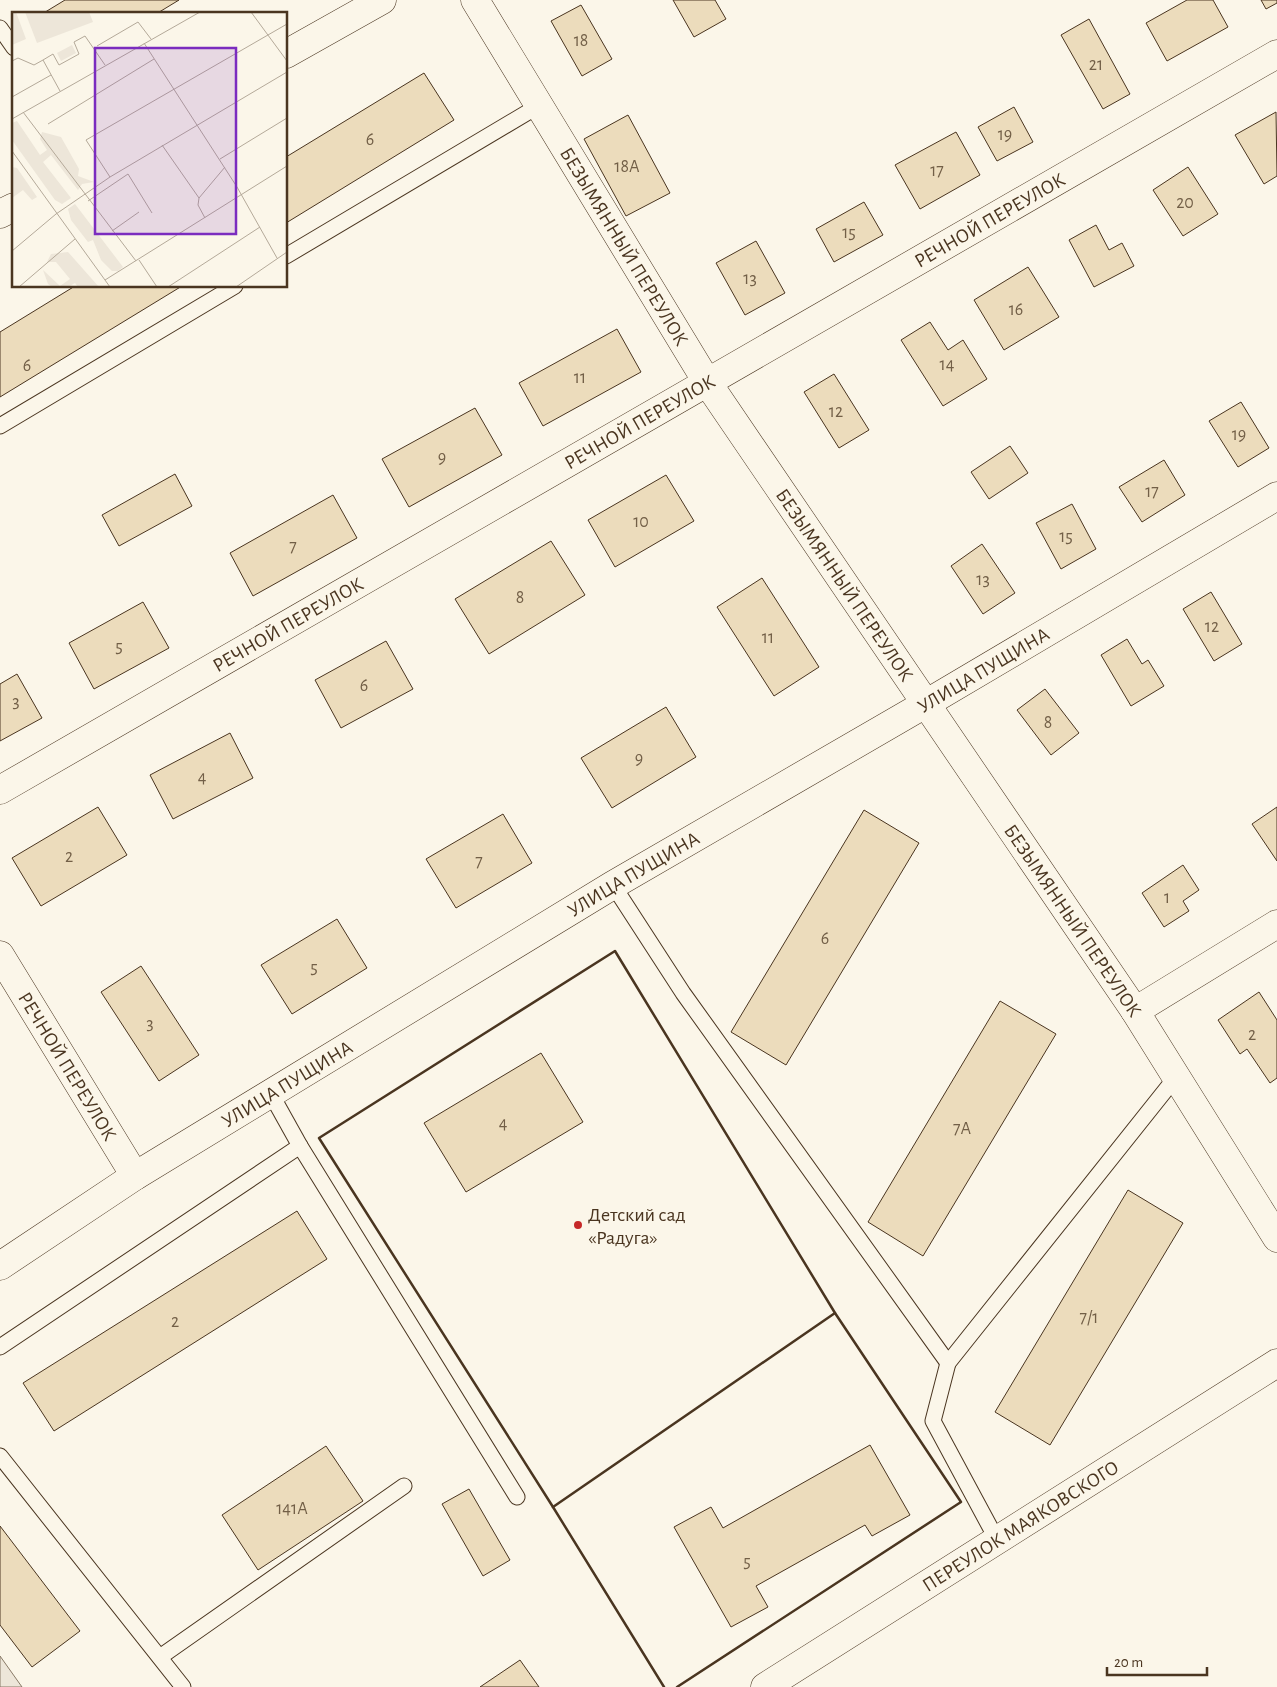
<svg xmlns="http://www.w3.org/2000/svg" width="1277" height="1687" font-family="'Alegreya Sans',sans-serif">
<rect width="100%" height="100%" fill="#fbf6e9"/>
<!-- green -->
<path fill="#ede6d9" stroke="#887966" d="M0,1656L22,1687H0Z"/>
<!-- building -->
<g fill="#ecdcbc" stroke="#4a3520">
<path d="M65,0H179L156,14H42Z"/>
<path d="M673,0H715L726,19L694,37Z"/>
<path d="M1187,0H1213L1228,27L1167,61L1146,23Z"/>
<path d="M1261,0H1277V3L1266,9Z"/>
<path d="M581,5L612,59L582,76L551,21Z"/>
<path d="M1089,19L1130,94L1103,109L1061,35Z"/>
<path d="M424,73L454,120L286,223V157Z"/>
<path d="M1014,107L1033,142L997,161L978,127Z"/>
<path d="M1276,112L1277,176L1264,184L1235,135Z"/>
<path d="M628,115L670,193L626,216L584,139Z"/>
<path d="M956,132L980,175L920,209L895,165Z"/>
<path d="M1188,167L1218,214L1183,236L1153,190Z"/>
<path d="M864,202L883,235L834,262L816,229Z"/>
<path d="M1096,225L1109,250L1122,243L1134,266L1094,287L1069,240Z"/>
<path d="M756,241L785,293L745,315L716,263Z"/>
<path d="M1028,267L1059,317L1004,350L974,300Z"/>
<path d="M75,286H182L0,397V332Z"/>
<path d="M930,322L948,350L963,340L987,379L943,406L901,340Z"/>
<path d="M617,329L641,372L543,426L519,383Z"/>
<path d="M834,374L869,430L839,448L804,392Z"/>
<path d="M1241,402L1269,448L1238,467L1209,421Z"/>
<path d="M475,408L502,455L409,507L382,459Z"/>
<path d="M1010,446L1028,473L989,499L971,472Z"/>
<path d="M1164,460L1185,495L1142,522L1119,487Z"/>
<path d="M175,474L192,506L119,546L102,515Z"/>
<path d="M666,475L694,521L615,567L588,520Z"/>
<path d="M333,495L357,538L253,596L230,553Z"/>
<path d="M1072,504L1096,549L1061,569L1036,523Z"/>
<path d="M551,541L585,595L489,654L455,599Z"/>
<path d="M982,544L1015,593L983,614L951,566Z"/>
<path d="M762,578L819,667L774,696L717,607Z"/>
<path d="M1211,592L1242,644L1214,661L1183,609Z"/>
<path d="M143,602L169,648L94,689L69,643Z"/>
<path d="M1127,639L1142,664L1148,660L1164,686L1131,706L1101,655Z"/>
<path d="M386,641L413,689L341,728L315,680Z"/>
<path d="M17,674L42,718L0,741V684Z"/>
<path d="M1045,689L1079,733L1051,755L1017,710Z"/>
<path d="M666,707L696,757L612,808L581,758Z"/>
<path d="M230,733L253,778L173,819L150,775Z"/>
<path d="M98,807L127,855L41,906L12,858Z"/>
<path d="M1277,807V861L1252,824Z"/>
<path d="M864,810L919,843L786,1065L731,1032Z"/>
<path d="M503,814L532,863L456,908L426,859Z"/>
<path d="M1183,865L1199,890L1183,901L1189,911L1164,927L1142,893Z"/>
<path d="M337,919L367,968L292,1014L261,965Z"/>
<path d="M141,966L199,1055L159,1081L101,992Z"/>
<path d="M1259,992L1277,1020V1078L1270,1083L1247,1049L1240,1054L1218,1020Z"/>
<path d="M1000,1001L1056,1034L923,1256L868,1222Z"/>
<path d="M541,1053L583,1122L466,1192L424,1123Z"/>
<path d="M1128,1190L1183,1223L1050,1445L995,1412Z"/>
<path d="M297,1211L327,1259L54,1431L23,1383Z"/>
<path d="M870,1445L910,1515L872,1536L865,1525L756,1586L768,1607L731,1627L674,1527L711,1507L723,1528Z"/>
<path d="M326,1446L363,1501L258,1570L222,1515Z"/>
<path d="M469,1489L510,1560L483,1576L442,1504Z"/>
<path d="M0,1526L80,1631L32,1667L0,1625Z"/>
<path d="M520,1660L539,1687H480Z"/>
</g>
<g fill="none" stroke-linecap="round" stroke-linejoin="round">
<defs>
<g id="lane">
<path d="M0,28L14,48"/>
<path d="M286,256L540,105"/>
<path d="M0,426L235,286"/>
<path d="M613,885L683,993L948,1363"/>
<path d="M271,1094L300,1146"/>
<path d="M0,1347L300,1146L517,1497"/>
<path d="M0,1456L183,1687"/>
<path d="M997,1540L933,1421L948,1363L1176,1077"/>
<path d="M160,1657L404,1486"/>
</g>
<g id="street">
<path id="s1" d="M475,0L707,382L1135,1011L1277,1238"/>
<path id="s2" d="M0,790L1277,54"/>
<path id="s3" d="M0,955L135,1176"/>
<path d="M1135,1011L1277,924"/>
<path id="s4" d="M0,1266L135,1176L613,885L927,703L1277,496"/>
</g>
<g id="secondary">
<path d="M286,54L382,0"/>
<path d="M0,214L14,207"/>
<path id="s5" d="M765,1687L1277,1363"/>
</g>
</defs>
<!-- lane casing -->
<use href="#lane" stroke="#4a3520" stroke-width="17"/>
<!-- street casing -->
<use href="#street" stroke="#4a3520" stroke-width="29"/>
<!-- secondary casing -->
<use href="#secondary" stroke="#4a3520" stroke-width="29"/>
<!-- lane -->
<use href="#lane" stroke="#fbf6e9" stroke-width="15"/>
<!-- street -->
<use href="#street" stroke="#fbf6e9" stroke-width="28"/>
<!-- secondary -->
<use href="#secondary" stroke="#fbf6e9" stroke-width="28"/>
<!-- wall -->
<g stroke="#4a3520" stroke-width="2.5">
<path d="M553,1507L835,1313"/>
<path d="M664,1687L553,1507L319,1138L615,951L835,1313L961,1502L677,1687"/>
</g>
</g>
<!-- markers -->
<circle fill="#c62828" stroke="#fbf6e9" stroke-width="2" cx="578" cy="1225" r="5"/>
<g text-anchor="middle" stroke-width="4" stroke-linejoin="round" paint-order="stroke">
<!-- number labels -->
<g font-size="18" fill="#725f47">
<text x="581" y="46">18</text>
<text x="1096" y="70">21</text>
<text x="1005" y="140">19</text>
<text x="370" y="145">6</text>
<text x="627" y="172">18А</text>
<text x="937" y="176">17</text>
<text x="1185" y="208">20</text>
<text x="849" y="238">15</text>
<text x="750" y="284">13</text>
<text x="1016" y="315">16</text>
<text x="947" y="370">14</text>
<text x="27" y="371">6</text>
<text x="580" y="383">11</text>
<text x="836" y="417">12</text>
<text x="1239" y="440">19</text>
<text x="442" y="463">9</text>
<text x="1152" y="497">17</text>
<text x="641" y="527">10</text>
<text x="1066" y="542">15</text>
<text x="293" y="552">7</text>
<text x="983" y="585">13</text>
<text x="520" y="603">8</text>
<text x="1212" y="632">12</text>
<text x="768" y="643">11</text>
<text x="119" y="652">5</text>
<text x="364" y="691">6</text>
<text x="16" y="707">3</text>
<text x="1048" y="728">8</text>
<text x="639" y="764">9</text>
<text x="202" y="783">4</text>
<text x="69" y="862">2</text>
<text x="479" y="867">7</text>
<text x="1167" y="903">1</text>
<text x="825" y="944">6</text>
<text x="314" y="973">5</text>
<text x="150" y="1029">3</text>
<text x="1252" y="1040">2</text>
<text x="503" y="1129">4</text>
<text x="962" y="1134">7А</text>
<text x="1089" y="1323">7/1</text>
<text x="175" y="1327">2</text>
<text x="292" y="1514">141А</text>
<text x="747" y="1567">5</text>
</g>
<!-- street labels -->
<g font-size="20" fill="#4a3520" stroke="#fbf6e9">
<text dy="7" stroke="none"><textPath href="#s2" startOffset="1142">РЕЧНОЙ ПЕРЕУЛОК</textPath></text>
<text dy="7" stroke="none"><textPath href="#s1" startOffset="288">БЕЗЫМЯННЫЙ ПЕРЕУЛОК</textPath></text>
<text dy="7" stroke="none"><textPath href="#s2" startOffset="738">РЕЧНОЙ ПЕРЕУЛОК</textPath></text>
<text dy="7" stroke="none"><textPath href="#s1" startOffset="692">БЕЗЫМЯННЫЙ ПЕРЕУЛОК</textPath></text>
<text dy="7" stroke="none"><textPath href="#s2" startOffset="332">РЕЧНОЙ ПЕРЕУЛОК</textPath></text>
<text dy="7" stroke="none"><textPath href="#s4" startOffset="1150">УЛИЦА ПУЩИНА</textPath></text>
<text dy="7" stroke="none"><textPath href="#s4" startOffset="745">УЛИЦА ПУЩИНА</textPath></text>
<text dy="7" stroke="none"><textPath href="#s1" startOffset="1098">БЕЗЫМЯННЫЙ ПЕРЕУЛОК</textPath></text>
<text dy="7" stroke="none"><textPath href="#s3" startOffset="130">РЕЧНОЙ ПЕРЕУЛОК</textPath></text>
<text dy="7" stroke="none"><textPath href="#s4" startOffset="340">УЛИЦА ПУЩИНА</textPath></text>
<text dy="7" stroke="none"><textPath href="#s5" startOffset="302">ПЕРЕУЛОК МАЯКОВСКОГО</textPath></text>
</g>
<!-- poi labels -->
<g font-size="20" fill="#4a3520" stroke="#fbf6e9" text-anchor="start">
<text x="588" y="1221">Детский сад<tspan x="588" dy="23">«Радуга»</tspan></text>
</g>
</g>
<!-- overview -->
<g transform="translate(12 12)">
<rect width="275" height="275" fill="#fbf6e9"/>
<path d="M0,0H4L14,27L0,33ZM13,0H77L81,10L25,31ZM60,33L64,41L49,49L45,41ZM5,109L28,143L35,138L28,127L30,120L49,125L67,157L66,164L82,170L70,172L66,178L39,143L31,150L59,186L50,192L43,188L0,128V111ZM0,155L5,156L25,185L20,188L11,178L0,186ZM63,192L111,255L106,259H100L89,248L81,228L76,230L59,208L56,197ZM56,240L87,275H66L63,271L56,275H40L36,272L31,258L48,274L58,267L44,250H35L39,242Z" fill="#ede6d9"/>
<path fill="none" stroke="#b4a999" stroke-width="1" d="M239,0L275,49M132,31L225,175L265,246M85,34L126,10L139,27M0,49L6,46L22,53L31,48M48,79L31,48L41,42L47,53L67,42L62,30L73,24L93,53M0,85L39,63M11,100L124,249M0,107L188,0M36,112L142,47M150,133L187,186M0,139L98,275M208,147L275,106M98,165L74,128L275,12M76,189L116,162L140,201M193,206L186,193L187,186L213,155M100,219L127,200M0,239L44,202L98,165L275,60M127,248L145,275M93,268L275,154M7,275L63,227M156,275L248,215M224,275L275,240"/>
<path fill="#7b2cbf" fill-opacity="0.15" stroke="#7b2cbf" stroke-width="2.5" d="M83,36H224V222H83Z"/>
<rect width="275" height="275" fill="none" stroke="#4a3520" stroke-width="2.5"/>
</g>
<!-- scale -->
<path d="M1107 1667v8h100v-8" fill="none" stroke="#4a3520" stroke-width="2.5"/>
<text x="1114" y="1667" font-size="15" fill="#4a3520" stroke="#fbf6e9" stroke-width="4" paint-order="stroke">20 m</text>
</svg>
